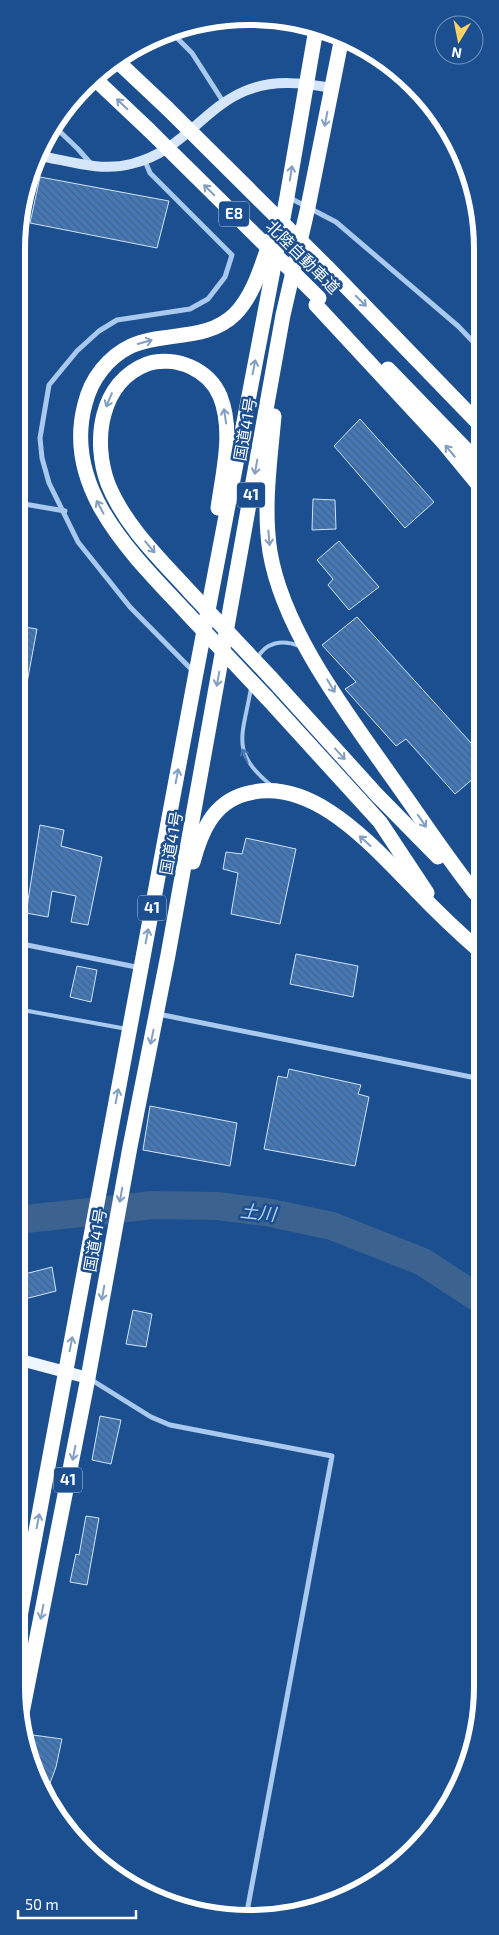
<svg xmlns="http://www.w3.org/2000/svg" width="499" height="1935" font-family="'Exo 2','Noto Sans JP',sans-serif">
<defs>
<pattern id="building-back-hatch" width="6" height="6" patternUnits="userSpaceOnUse" patternTransform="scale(1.25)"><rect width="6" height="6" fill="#4478b7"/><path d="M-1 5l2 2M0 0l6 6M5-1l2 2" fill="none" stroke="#486282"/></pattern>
</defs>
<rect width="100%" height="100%" fill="#1b4f8f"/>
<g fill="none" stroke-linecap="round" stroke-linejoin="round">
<!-- river -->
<path stroke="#3c6290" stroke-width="28" d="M17,1220L153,1205L217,1206L266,1212L332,1226L423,1262L481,1300"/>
</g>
<!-- building -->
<g fill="url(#building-back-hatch)" stroke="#cfe3fa">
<path d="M40,177L169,201L157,248L30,223Z"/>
<path d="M360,419L434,502L405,528L334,446Z"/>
<path d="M313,499L335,500L336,529L312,530Z"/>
<path d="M339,541L379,587L349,610L328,585L333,579L317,560Z"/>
<path d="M357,617L481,754V772L455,794L406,739L396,746L345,689L356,682L322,645Z"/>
<path d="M18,626L37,629L24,699H18Z"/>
<path d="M40,825L64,830L61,846L102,857L88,925L71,922L76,896L52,891L48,917L26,913Z"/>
<path d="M246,838L296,849L280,924L231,914L238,873L223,869L226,852L242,854Z"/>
<path d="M296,954L358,966L353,997L290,984Z"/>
<path d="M77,966L97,970L91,1002L70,997Z"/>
<path d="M289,1069L361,1085L358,1094L369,1097L355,1166L264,1149L278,1076L287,1078Z"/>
<path d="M150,1106L237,1123L230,1166L143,1150Z"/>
<path d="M52,1267L56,1291L17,1301V1276Z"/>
<path d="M133,1310L152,1314L146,1347L126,1344Z"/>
<path d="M100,1416L121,1420L111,1464L92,1460Z"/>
<path d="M86,1516L99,1518L87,1585L70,1582L76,1554L79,1555Z"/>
<path d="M33,1735L62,1739L56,1767L46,1794L34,1774L30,1755Z"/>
</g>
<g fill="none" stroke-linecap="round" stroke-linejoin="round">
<!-- lane -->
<g stroke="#a9c9ee" stroke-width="4">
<path d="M257,659C265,642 283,639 299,646"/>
<path d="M251,688C243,736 229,752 272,786"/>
<path d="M17,1009L127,1029"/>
</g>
<!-- street -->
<g stroke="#a9c9ee" stroke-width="5">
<path d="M172,33L192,53L224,103"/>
<path d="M54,126L78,149L92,165"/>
<path d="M145,161L150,173L232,255L225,277L208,299L190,309L117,320L99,331L77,351L49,385L40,438L42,458L49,483L78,542L130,607L194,672"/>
<path d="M290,198L336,222L458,326L481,350"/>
<path d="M18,503L65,511"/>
<path d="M17,943L141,968"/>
<path d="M158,1014L481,1079"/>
<path d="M90,1379L151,1417L170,1425L332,1456L246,1917"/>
</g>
<!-- secondary -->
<path stroke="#d6e6fa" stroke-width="10" d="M40,156C69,161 101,172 131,164C182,152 202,109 245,91C274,79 303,83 332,88"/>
<!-- primary -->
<path stroke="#f0f6ff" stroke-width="12" d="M17,1359L88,1378"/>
<!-- highway -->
<g stroke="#fff" stroke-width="15">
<path d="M116,60L167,108"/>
<path d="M95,79L149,130"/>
<path d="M327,267L481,426"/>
<path d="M316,305L443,442L481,488"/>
<path d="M388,369L481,465"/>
<path d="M274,416C270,461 263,507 270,552C283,630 346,712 391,776C419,815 445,855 475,893"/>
<path d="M190,592C160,559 125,526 108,484C92,441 100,382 147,364C161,359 178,361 191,367C204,373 214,382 220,396C234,431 223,472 218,508"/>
<path d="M186,612C133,555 62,489 85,404C91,379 108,357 131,346C164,331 207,342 235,314C254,295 262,264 271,239"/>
<path d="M272,679L377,795L438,857"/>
<path d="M267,698L380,822L427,893"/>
<path d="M193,862C201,832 213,803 245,794C312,774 373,847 415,889C436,911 458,932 481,952"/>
<path d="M16,1638L196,673L287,197L316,29"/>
<path d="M22,1713L88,1378L130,1147L168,955L283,315L308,207L342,37"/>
</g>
<!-- highway-bridge -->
<g stroke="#fff" stroke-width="15">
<path d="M167,108L327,267"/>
<path d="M149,130L319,298"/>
<path d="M190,592L272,679"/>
<path d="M186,612L267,698"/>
</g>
</g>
<!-- one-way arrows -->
<defs><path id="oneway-shaft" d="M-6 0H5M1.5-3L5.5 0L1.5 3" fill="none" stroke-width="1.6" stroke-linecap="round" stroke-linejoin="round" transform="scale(1.25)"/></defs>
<g stroke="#829ec1">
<use href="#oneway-shaft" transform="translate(122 104) rotate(-136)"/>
<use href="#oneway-shaft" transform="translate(326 119) rotate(101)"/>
<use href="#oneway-shaft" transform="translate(291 173) rotate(-81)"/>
<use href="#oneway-shaft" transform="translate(209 190) rotate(-135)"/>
<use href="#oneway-shaft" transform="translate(361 301) rotate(45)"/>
<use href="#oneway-shaft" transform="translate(145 342) rotate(-16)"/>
<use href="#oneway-shaft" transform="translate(254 367) rotate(-79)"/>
<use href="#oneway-shaft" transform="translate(109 400) rotate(113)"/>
<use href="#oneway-shaft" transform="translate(225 416) rotate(-99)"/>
<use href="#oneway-shaft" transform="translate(450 451) rotate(-130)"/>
<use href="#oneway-shaft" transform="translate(256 467) rotate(100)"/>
<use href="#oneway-shaft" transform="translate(100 507) rotate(-118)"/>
<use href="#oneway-shaft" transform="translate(269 538) rotate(85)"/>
<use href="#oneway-shaft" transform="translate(150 547) rotate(50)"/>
<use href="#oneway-shaft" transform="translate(218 679) rotate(100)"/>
<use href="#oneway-shaft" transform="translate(331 686) rotate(59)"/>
<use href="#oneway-shaft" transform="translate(340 754) rotate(48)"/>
<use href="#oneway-shaft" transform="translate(177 776) rotate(-79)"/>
<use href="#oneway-shaft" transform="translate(422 821) rotate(56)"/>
<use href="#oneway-shaft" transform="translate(365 841) rotate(-138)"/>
<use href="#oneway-shaft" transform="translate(147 936) rotate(-79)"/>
<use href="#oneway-shaft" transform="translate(152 1037) rotate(102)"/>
<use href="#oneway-shaft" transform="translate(117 1096) rotate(-79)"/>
<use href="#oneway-shaft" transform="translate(121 1195) rotate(100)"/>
<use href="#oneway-shaft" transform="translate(103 1293) rotate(100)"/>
<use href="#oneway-shaft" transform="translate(71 1344) rotate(-79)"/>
<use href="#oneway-shaft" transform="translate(74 1453) rotate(101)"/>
<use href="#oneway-shaft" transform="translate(38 1521) rotate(-79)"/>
<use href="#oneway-shaft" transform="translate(42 1612) rotate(101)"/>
</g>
<use stroke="#4674ac" href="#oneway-shaft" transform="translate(245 756) rotate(-111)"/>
<g text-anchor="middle" stroke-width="5" stroke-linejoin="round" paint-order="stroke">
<!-- shield labels -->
<g fill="#1b4f8f" stroke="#bbcadd" stroke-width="1">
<rect x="219" y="201.5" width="30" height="25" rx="4"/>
<rect x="237" y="482.5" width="28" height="25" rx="4"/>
<rect x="138" y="895.5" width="28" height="25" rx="4"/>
<rect x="54" y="1467.5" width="28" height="25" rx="4"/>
</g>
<g font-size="15" font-weight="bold" fill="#fff">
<text x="234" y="219">E8</text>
<text x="251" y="500">41</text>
<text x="152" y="913">41</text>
<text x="68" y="1485">41</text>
</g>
<!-- street labels -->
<g font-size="16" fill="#fff" stroke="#1b4f8f">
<text transform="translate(303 257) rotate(45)" y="6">北陸自動車道</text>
<text transform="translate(245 429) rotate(-80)" y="6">国道41号</text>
<text transform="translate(171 843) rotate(-80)" y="6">国道41号</text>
<text transform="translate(95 1240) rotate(-80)" y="6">国道41号</text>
</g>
<!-- water labels -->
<g font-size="18" font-style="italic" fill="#b5d3f5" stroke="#1b4f8f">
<text transform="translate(258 1213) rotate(6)" y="6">土川</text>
</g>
</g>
<!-- crop -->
<path d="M0 0H499V1935H0ZM249 25H250A224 224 0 0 1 474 249V1686A224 224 0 0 1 250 1910H249A224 224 0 0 1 25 1686V249A224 224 0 0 1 249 25Z" fill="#1b4f8f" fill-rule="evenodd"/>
<path fill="none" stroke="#fff" stroke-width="6" d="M249 25H250A224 224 0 0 1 474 249V1686A224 224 0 0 1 250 1910H249A224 224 0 0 1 25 1686V249A224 224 0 0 1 249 25Z"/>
<!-- north arrow -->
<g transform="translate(459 40) rotate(190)"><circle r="24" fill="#1b4f8f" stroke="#7695bc"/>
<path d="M0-4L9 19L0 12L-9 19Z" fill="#ffd166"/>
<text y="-8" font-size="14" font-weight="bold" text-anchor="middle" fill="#ffffff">N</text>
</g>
<!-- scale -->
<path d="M18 1910v8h118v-8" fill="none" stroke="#ffffff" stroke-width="2.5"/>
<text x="25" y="1910" font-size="15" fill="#ffffff" stroke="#1b4f8f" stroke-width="4" paint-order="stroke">50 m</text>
</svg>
